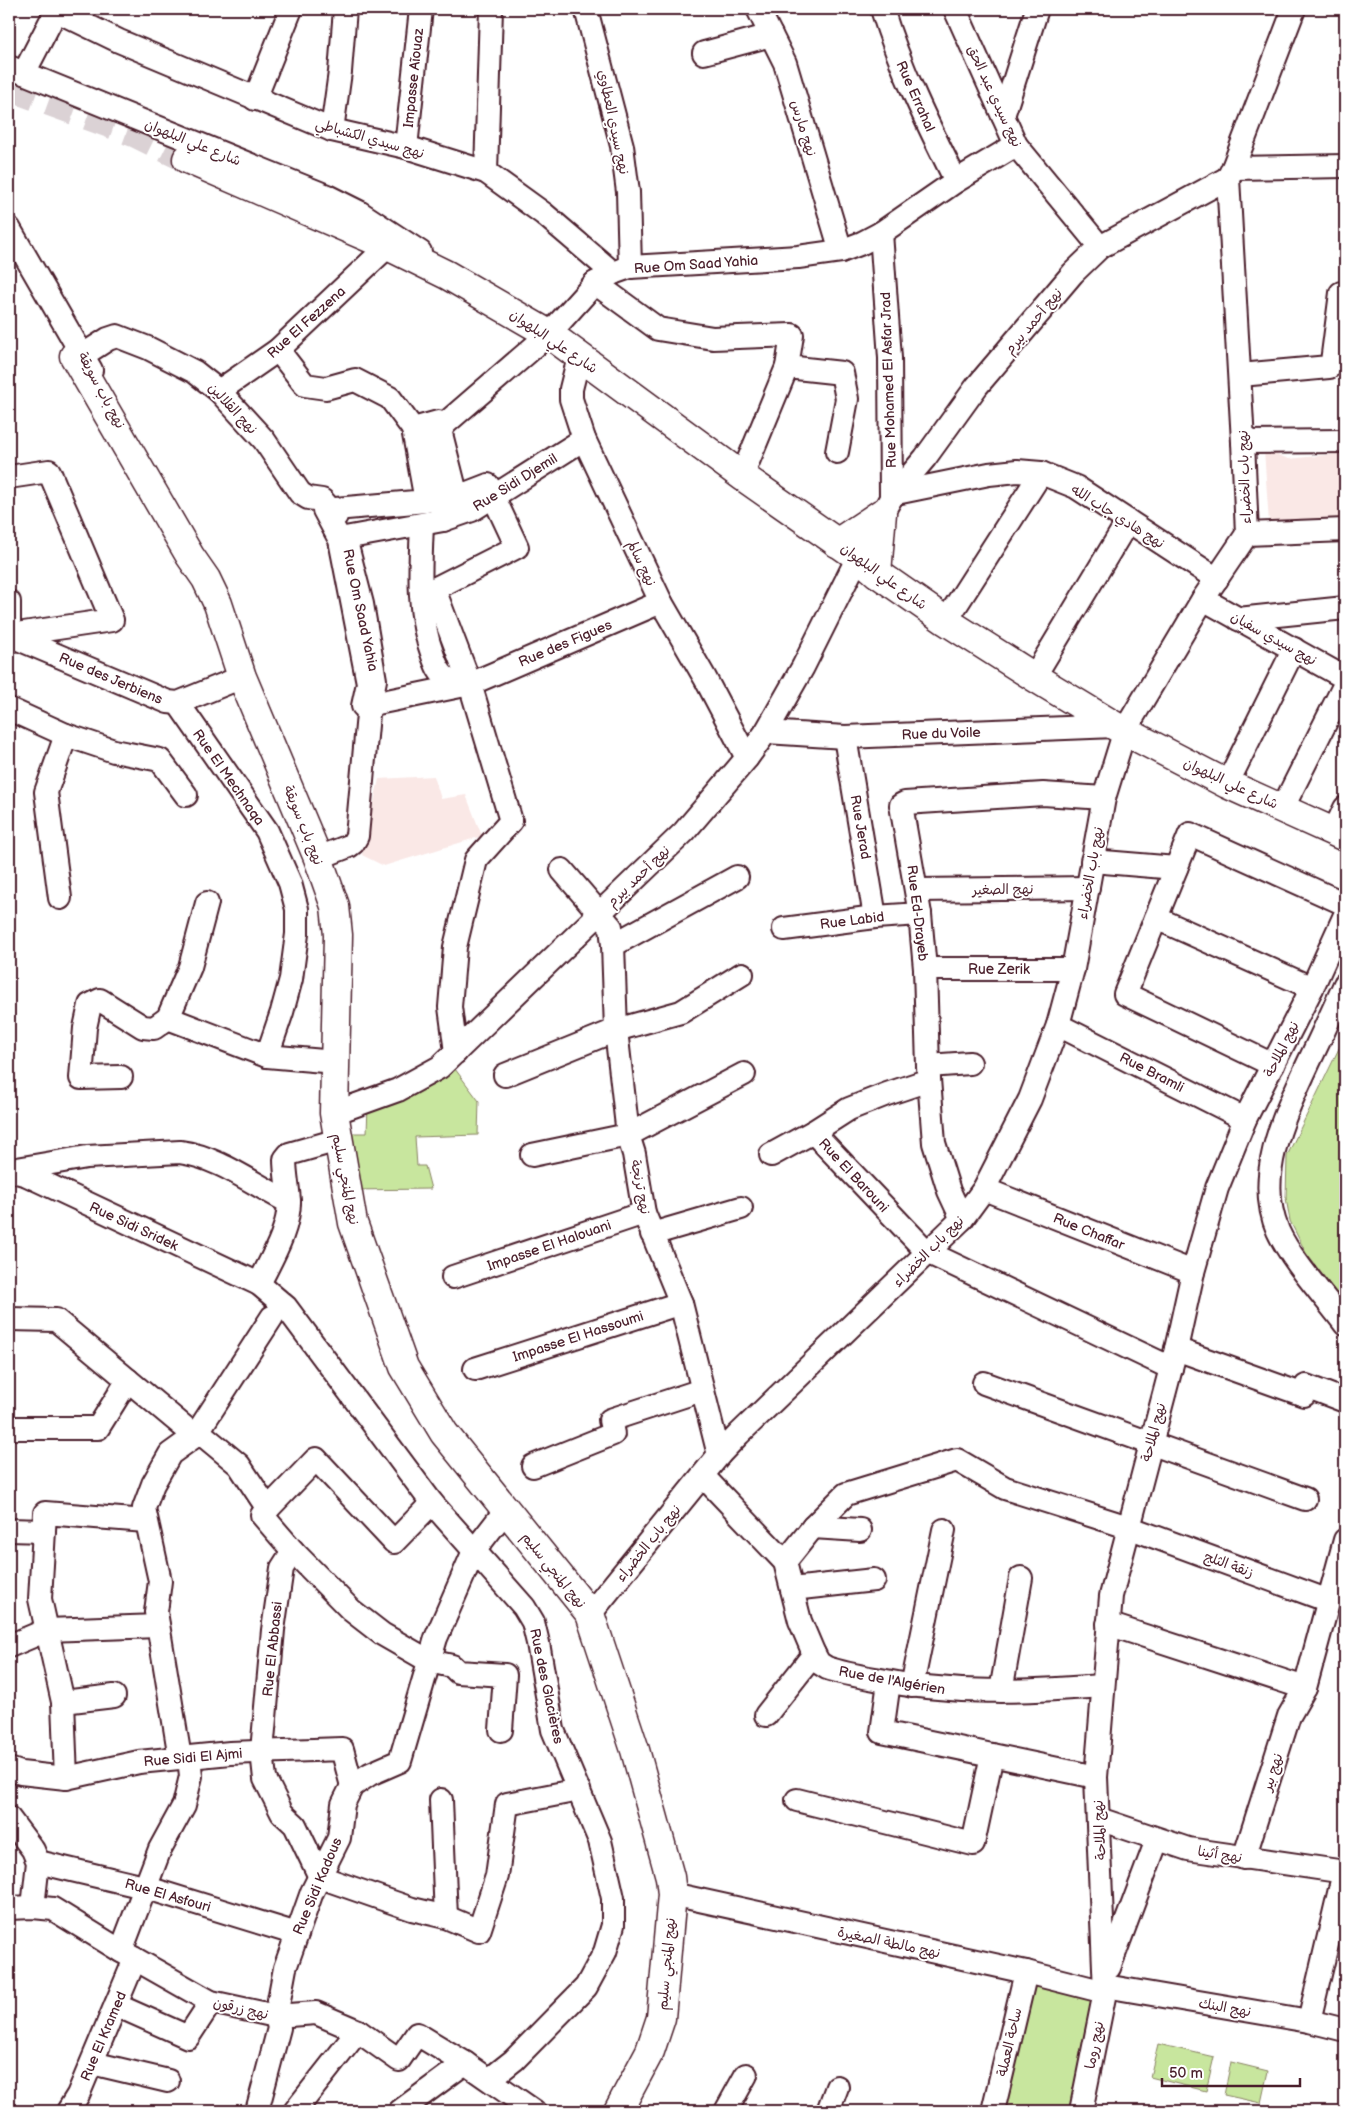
<svg xmlns="http://www.w3.org/2000/svg" width="1354" height="2120" font-family="'Balsamiq Sans','Playpen Sans Arabic',sans-serif">
<rect width="100%" height="100%" fill="#fff"/>
<filter id="ink" filterUnits="userSpaceOnUse"><feTurbulence type="fractalNoise" baseFrequency=".02" numOctaves="2"/><feDisplacementMap in="SourceGraphic" scale="10" xChannelSelector="R" yChannelSelector="G"/><feConvolveMatrix kernelMatrix="1 2 1 2 8 2 1 2 1" color-interpolation-filters="sRGB"/></filter>
<g filter="url(#ink)">
<!-- built -->
<g fill="#fae8e6">
<path d="M1264,450L1289,459L1345,453V525L1269,523Z"/>
<path d="M434,776L441,799L466,795L482,836L384,866L362,855L379,779Z"/>
</g>
<!-- green -->
<g fill="#c8e69e" stroke="#898264">
<path d="M1345,1036V1304L1306,1253L1290,1221L1286,1198L1287,1156Z"/>
<path d="M452,1065L479,1101L478,1135L415,1137L417,1166H425L431,1189L350,1190L342,1133H367L368,1105Z"/>
<path d="M1029,1978L1104,1995L1077,2111H998Z"/>
<path d="M1158,2044L1214,2057L1206,2091L1150,2077Z"/>
<path d="M1231,2062L1268,2071L1261,2103L1224,2095Z"/>
</g>
<g fill="none" stroke-linecap="round" stroke-linejoin="round">
<!-- secondary-tunnel -->
<path stroke="#dbd2d5" stroke-width="28" stroke-dasharray="28 14" stroke-linecap="butt" d="M9,87L134,133L187,159"/>
<defs>
<g id="street">
<path d="M53,9L119,41L332,130L406,147L486,172L544,214L613,273"/>
<path d="M586,9L622,146L628,192L630,267"/>
<path d="M758,9L785,63L841,251"/>
<path d="M882,9C900,68 928,125 956,181"/>
<path d="M955,9L1016,145L1100,247"/>
<path d="M704,53L771,35"/>
<path d="M9,67L327,196L359,212L420,252"/>
<path d="M24,73L57,9"/>
<path d="M255,99L291,9"/>
<path d="M1003,116L1037,9"/>
<path d="M332,130L340,72L345,9"/>
<path d="M406,147L421,9"/>
<path d="M1233,168L1345,166"/>
<path d="M486,172L491,9"/>
<path d="M9,228L91,370"/>
<path d="M881,233L890,358L891,498"/>
<path d="M595,283L658,329L713,338L792,335L787,367L742,476"/>
<path d="M278,350L305,385L326,388L355,380L390,398L413,429"/>
<path d="M83,355L108,339L117,336L148,348L195,372L219,391L264,440L300,493L308,498L322,500L336,516"/>
<path d="M579,357L571,389V399L584,439L661,602L705,678L747,758"/>
<path d="M787,367L842,373L847,399L837,452"/>
<path d="M1240,375L1329,367L1332,362L1341,293"/>
<path d="M219,391L278,350L388,246"/>
<path d="M438,422L457,497L488,485L517,547L434,589L470,684L363,706L368,683L340,540L324,510L426,501L413,429Z"/>
<path d="M1243,442L1345,441"/>
<path d="M9,477L49,471L112,620L10,635"/>
<path d="M896,493L989,474L1017,471L1041,473L1076,487L1217,579"/>
<path d="M443,520L472,510L584,439"/>
<path d="M422,525C420,570 417,613 433,656C436,664 439,674 447,678C454,682 463,683 470,684L511,821L476,860L455,947L450,1007L456,1052"/>
<path d="M1247,534L1345,530"/>
<path d="M1203,599L1345,678"/>
<path d="M9,602V637"/>
<path d="M1238,619L1345,608"/>
<path d="M946,621L1041,473"/>
<path d="M9,635L168,702L178,703L242,677"/>
<path d="M1034,677L1128,521"/>
<path d="M470,684L661,602"/>
<path d="M178,703L267,831L290,883L297,909V934L291,979L282,1012L267,1056"/>
<path d="M9,709L66,735L114,751L160,760L186,795"/>
<path d="M766,732L845,737L1115,726"/>
<path d="M845,737L875,917"/>
<path d="M1227,784L1294,649"/>
<path d="M1283,807L1345,684"/>
<path d="M1334,831L1345,808"/>
<path d="M318,858L349,846L353,843L357,836L368,714L375,680L362,604L345,538L443,520L431,449L433,439L446,423L549,334L595,283L613,273L630,267L798,257L841,251L862,243L881,233L956,181L1016,145"/>
<path d="M1092,861L1176,868"/>
<path d="M562,870L611,927L613,945L616,1030L628,1135L634,1154L644,1213L681,1303L719,1455"/>
<path d="M917,890L1088,888"/>
<path d="M60,898L46,792L66,735"/>
<path d="M1156,918L1312,988"/>
<path d="M784,929L875,917L920,914"/>
<path d="M613,945L737,877"/>
<path d="M925,969H1073"/>
<path d="M1345,984C1333,1011 1321,1037 1308,1064C1285,1114 1254,1175 1278,1231C1291,1260 1325,1297 1345,1324"/>
<path d="M168,1018L267,1056L335,1062"/>
<path d="M1058,1025L1245,1119"/>
<path d="M1273,1065L1125,994L1190,834L1345,904"/>
<path d="M928,1066L970,1063"/>
<path d="M505,1075L616,1030L681,1012L742,974"/>
<path d="M121,1077L81,1078L85,1028L90,1005L100,1000L143,1027L154,1028L168,1018L190,967L207,903"/>
<path d="M334,1113L398,1090L440,1067L684,832L747,758L766,732L803,667L858,557L891,498L925,458L977,386L1073,273L1100,247L1228,178"/>
<path d="M813,1132L849,1109L887,1094L929,1080"/>
<path d="M532,1155L628,1135L744,1074"/>
<path d="M771,1155L813,1132L927,1252L1171,1368"/>
<path d="M9,1170L27,1175L259,1284L286,1307L432,1503L524,1607L533,1622L538,1643L553,1730L600,1841L613,1898V1925L605,1952L586,1987L514,2060L490,2079"/>
<path d="M11,1170L87,1157L180,1152C219,1157 254,1185 289,1202"/>
<path d="M984,1189L1193,1272"/>
<path d="M962,1219L949,1191L934,1143L928,1066L925,969L920,914L901,805L905,803L1043,794L1104,798"/>
<path d="M652,1234L741,1208"/>
<path d="M453,1277L644,1213"/>
<path d="M259,1284C271,1259 289,1231 289,1201C288,1187 285,1173 285,1159L289,1154L338,1140"/>
<path d="M9,1319L56,1320L195,1436"/>
<path d="M1176,1349L1304,1395L1306,1386L1345,1401"/>
<path d="M475,1369L681,1303"/>
<path d="M984,1383L1305,1499"/>
<path d="M9,1428H98L128,1380"/>
<path d="M198,1431L239,1465L268,1509"/>
<path d="M533,1466L613,1434L610,1420L702,1390"/>
<path d="M703,1476L785,1562L800,1621L814,1654L819,1663L827,1668C842,1673 858,1676 875,1679C951,1695 1025,1692 1102,1686"/>
<path d="M432,1503L394,1542L316,1459L262,1515L293,1551L351,1610L382,1634L429,1661L452,1666L458,1672L505,1675L501,1730"/>
<path d="M813,1527L860,1530"/>
<path d="M9,1530L44,1531"/>
<path d="M293,1551L282,1568L273,1630L262,1751L265,1779L282,1813L295,1825L320,1877L412,1909L446,1917L479,1931L497,1876L507,1804L579,1790"/>
<path d="M785,1562L813,1527L846,1494L957,1460L1005,1488L1128,1527L1329,1601"/>
<path d="M792,1589L874,1580"/>
<path d="M590,1614L719,1455L739,1434L962,1219L984,1189L1030,1099L1058,1025L1073,969L1104,798L1125,730L1203,599L1247,534L1243,442L1228,178L1233,168L1294,9"/>
<path d="M1108,1624L1305,1688"/>
<path d="M9,1646L47,1630L158,1626"/>
<path d="M889,1682L882,1732L1096,1777"/>
<path d="M912,1686L944,1530"/>
<path d="M1001,1691L1021,1578"/>
<path d="M63,1702L114,1696"/>
<path d="M766,1715L814,1654"/>
<path d="M180,1758L156,1612L160,1581L144,1508L153,1484L170,1454L195,1436L272,1317"/>
<path d="M9,1769L21,1773L66,1778L139,1762L230,1753L342,1749L352,1786"/>
<path d="M66,1778L63,1702L40,1599L45,1513L146,1521"/>
<path d="M441,1800L446,1917"/>
<path d="M797,1800L973,1844L992,1755"/>
<path d="M9,1818L33,1850L38,1862L33,1907"/>
<path d="M1099,1819L1188,1849L1345,1872"/>
<path d="M1244,1858L1289,1716L1305,1688L1345,1540"/>
<path d="M38,1862L144,1887L297,1934"/>
<path d="M672,1894L1026,1972L1105,1992"/>
<path d="M9,1908L33,1907L53,1909L121,1951L211,2002L276,2016L316,2013L358,2031L399,2060L417,2034L465,2063"/>
<path d="M121,1951L160,1849L184,1805L191,1776L189,1757"/>
<path d="M1109,1968L1157,1840"/>
<path d="M1105,1986L1309,2021L1345,2030"/>
<path d="M116,2005L188,2037L211,2002"/>
<path d="M1309,2021L1344,1872"/>
<path d="M92,2063L168,2081"/>
<path d="M68,2111L78,2095L135,1959"/>
<path d="M257,2111L279,2028L276,2016L285,1968L312,1892L339,1838L343,1804L352,1786L370,1774L400,1761L436,1638L474,1551L505,1511"/>
<path d="M295,2111L358,2031"/>
<path d="M400,2111L465,2063L534,2111"/>
<path d="M726,2111L746,2075"/>
<path d="M828,2111L837,2087"/>
<path d="M993,2111L1026,1972"/>
<path d="M1081,2111L1105,1992L1096,1777L1111,1596L1176,1349L1193,1272L1217,1188L1245,1119L1312,988L1345,915"/>
</g>
<g id="secondary">
<path d="M187,159L388,246L447,275L549,334L742,476L858,557L877,573L946,621L1034,677L1115,726L1227,784L1345,837"/>
<path d="M74,356L190,556L206,579L218,604L242,677L318,858L335,906L338,935L334,1113L353,1223L404,1367L444,1433L590,1614L635,1750L670,1877L672,1894L661,2018L650,2051L618,2111"/>
<path d="M837,543L882,513L877,573"/>
</g>
</defs>
<!-- street casing -->
<use href="#street" stroke="#4a1f2b" stroke-width="26"/>
<!-- secondary casing -->
<use href="#secondary" stroke="#4a1f2b" stroke-width="31"/>
<!-- street -->
<use href="#street" stroke="#fff" stroke-width="22"/>
<!-- secondary -->
<use href="#secondary" stroke="#fff" stroke-width="28"/>
</g>
</g>
<g text-anchor="middle" stroke-width="4" stroke-linejoin="round" paint-order="stroke">
<!-- street labels -->
<g font-size="14" fill="#4a1f2b" stroke="#fff">
<text transform="translate(413 78) rotate(-84)" y="5">Impasse Aĩouaz</text>
<text transform="translate(916 96) rotate(66)" y="5">Rue Errahal</text>
<text transform="translate(995 96) rotate(65)" y="5">نهج سيدي عبد الحق</text>
<text transform="translate(614 122) rotate(78)" y="5">نهج سيدي العطاوي</text>
<text transform="translate(804 128) rotate(73)" y="5">نهج مارس</text>
<text transform="translate(370 138) rotate(16)" y="5">نهج سيدي الكشباطي</text>
<text transform="translate(193 142) rotate(22)" y="5">شارع علي البلهوان</text>
<text transform="translate(696 264) rotate(-4)" y="5">Rue Om Saad Yahia</text>
<text transform="translate(1033 321) rotate(-50)" y="5">نهج أحمد بيرم</text>
<text transform="translate(306 322) rotate(-42)" y="5">Rue El Fezzena</text>
<text transform="translate(554 341) rotate(34)" y="5">شارع علي البلهوان</text>
<text transform="translate(888 380) rotate(-92)" y="5">Rue Mohamed El Asfar Jrad</text>
<text transform="translate(102 390) rotate(62)" y="5">نهج باب سويقة</text>
<text transform="translate(233 408) rotate(47)" y="5">نهج القلالين</text>
<text transform="translate(1244 477) rotate(-92)" y="5">نهج باب الخضراء</text>
<text transform="translate(515 482) rotate(-32)" y="5">Rue Sidi Djemil</text>
<text transform="translate(1118 516) rotate(32)" y="5">نهج هادي جاب الله</text>
<text transform="translate(642 563) rotate(65)" y="5">نهج سالم</text>
<text transform="translate(884 576) rotate(36)" y="5">شارع علي البلهوان</text>
<text transform="translate(361 610) rotate(78)" y="5">Rue Om Saad Yahia</text>
<text transform="translate(1274 638) rotate(29)" y="5">نهج سيدي سفيان</text>
<text transform="translate(565 643) rotate(-23)" y="5">Rue des Figues</text>
<text transform="translate(111 678) rotate(23)" y="5">Rue des Jerbiens</text>
<text transform="translate(941 733) rotate(-2)" y="5">Rue du Voile</text>
<text transform="translate(229 777) rotate(55)" y="5">Rue El Mechnaqa</text>
<text transform="translate(1231 783) rotate(25)" y="5">شارع علي البلهوان</text>
<text transform="translate(304 825) rotate(68)" y="5">نهج باب سويقة</text>
<text transform="translate(861 827) rotate(80)" y="5">Rue Jerad</text>
<text transform="translate(1090 873) rotate(-80)" y="5">نهج باب الخضراء</text>
<text transform="translate(638 876) rotate(-44)" y="5">نهج أحمد بيرم</text>
<text transform="translate(1003 889) rotate(-1)" y="5">نهج الصغير</text>
<text transform="translate(918 913) rotate(83)" y="5">Rue Ed-Drayeb</text>
<text transform="translate(852 920) rotate(-7)" y="5">Rue Labid</text>
<text x="999" y="974">Rue Zerik</text>
<text transform="translate(1281 1049) rotate(-63)" y="5">نهج الملاحة</text>
<text transform="translate(1152 1072) rotate(27)" y="5">Rue Bramli</text>
<text transform="translate(854 1175) rotate(47)" y="5">Rue El Barouni</text>
<text transform="translate(346 1179) rotate(79)" y="5">نهج المنجي سليم</text>
<text transform="translate(641 1187) rotate(79)" y="5">نهج ترنجة</text>
<text transform="translate(134 1226) rotate(25)" y="5">Rue Sidi Sridek</text>
<text transform="translate(1089 1231) rotate(22)" y="5">Rue Chaffar</text>
<text transform="translate(549 1245) rotate(-19)" y="5">Impasse El Halouani</text>
<text transform="translate(928 1251) rotate(-45)" y="5">نهج باب الخضراء</text>
<text transform="translate(578 1336) rotate(-18)" y="5">Impasse El Hassoumi</text>
<text transform="translate(1153 1432) rotate(-75)" y="5">نهج الملاحة</text>
<text transform="translate(648 1543) rotate(-51)" y="5">نهج باب الخضراء</text>
<text transform="translate(1229 1564) rotate(20)" y="5">زنقة الثلج</text>
<text transform="translate(554 1570) rotate(51)" y="5">نهج المنجي سليم</text>
<text transform="translate(272 1649) rotate(-84)" y="5">Rue El Abbassi</text>
<text transform="translate(892 1680) rotate(10)" y="5">Rue de l'Algérien</text>
<text transform="translate(547 1686) rotate(78)" y="5">Rue des Glacières</text>
<text transform="translate(193 1757) rotate(-5)" y="5">Rue Sidi El Ajmi</text>
<text transform="translate(1272 1772) rotate(-72)" y="5">نهج بير</text>
<text transform="translate(1099 1830) rotate(-93)" y="5">نهج الملاحة</text>
<text transform="translate(1220 1854) rotate(9)" y="5">نهج أثينا</text>
<text transform="translate(317 1886) rotate(-67)" y="5">Rue Sidi Kadous</text>
<text transform="translate(168 1895) rotate(16)" y="5">Rue El Asfouri</text>
<text transform="translate(889 1942) rotate(12)" y="5">نهج مالطة الصغيرة</text>
<text transform="translate(666 1964) rotate(-85)" y="5">نهج المنجي سليم</text>
<text transform="translate(1225 2007) rotate(10)" y="5">نهج البنك</text>
<text transform="translate(241 2008) rotate(13)" y="5">نهج زرقون</text>
<text transform="translate(103 2036) rotate(-67)" y="5">Rue El Kramed</text>
<text transform="translate(1009 2042) rotate(-77)" y="5">ساحة العملة</text>
<text transform="translate(1094 2045) rotate(-79)" y="5">نهج روما</text>
</g>
</g>
<!-- margin -->
<rect width="1354" height="2120" fill="none" stroke="#fff" stroke-width="30"/>
<rect x="15" y="15" width="1324" height="2090" fill="none" stroke="#4a1f2b" stroke-width="2" filter="url(#ink)"/>
<!-- scale -->
<path d="M1162 2078v8h138v-8" fill="none" stroke="#4a1f2b" stroke-width="2.5"/>
<text x="1169" y="2078" font-size="15" fill="#4a1f2b" stroke="#ffffff" stroke-width="4" paint-order="stroke">50 m</text>
</svg>
